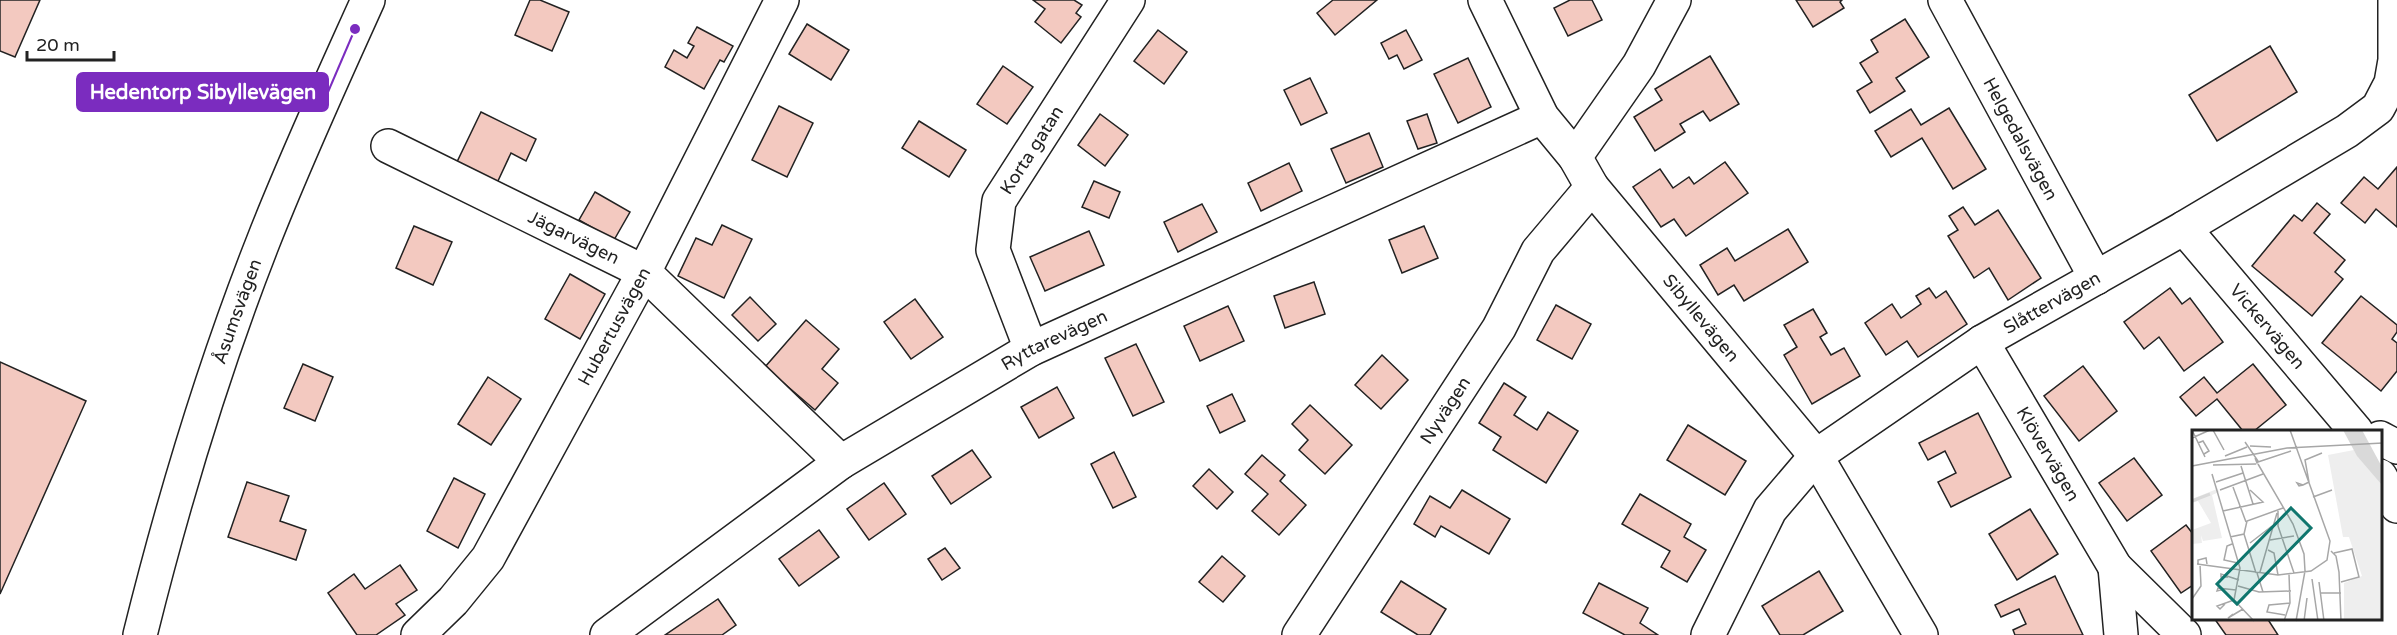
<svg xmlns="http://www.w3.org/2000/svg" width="2397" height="635" font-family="'Varela Round',sans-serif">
<rect width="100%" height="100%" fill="#fff"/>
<!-- building -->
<g fill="#f3c9c0" stroke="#222" stroke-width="1.5">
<path d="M0,0H40L15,57L0,51Z"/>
<path d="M530,0H540L569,12L552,51L515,35Z"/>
<path d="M1033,0H1074L1082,5L1076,13L1081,17L1061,43L1035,22L1045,9Z"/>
<path d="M1333,0H1377L1335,35L1317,13Z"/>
<path d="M1570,0H1592L1602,20L1568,36L1554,8Z"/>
<path d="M1796,0H1842L1840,2L1844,8L1813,27Z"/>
<path d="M1905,19L1929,57L1896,78L1905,91L1870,113L1857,91L1872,82L1860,63L1878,52L1871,40Z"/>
<path d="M807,24L849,50L831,80L789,54Z"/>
<path d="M697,27L733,46L724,62L720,60L704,89L665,67L674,50L687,58L694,46L688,43Z"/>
<path d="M1158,30L1187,52L1164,84L1134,61Z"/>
<path d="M1406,30L1422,60L1404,69L1397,55L1389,59L1381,43Z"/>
<path d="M2270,46L2297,92L2217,141L2189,95Z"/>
<path d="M1710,56L1739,104L1710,121L1703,111L1680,124L1685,132L1655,151L1634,117L1662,100L1655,89Z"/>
<path d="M1468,58L1491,107L1458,123L1434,74Z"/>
<path d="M1003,66L1033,87L1007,124L977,104Z"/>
<path d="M1310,78L1327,113L1301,125L1284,90Z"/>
<path d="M779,106L813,123L787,177L752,160Z"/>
<path d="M1949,108L1986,169L1953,189L1922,138L1891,157L1875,131L1911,109L1921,125Z"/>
<path d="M481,112L536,139L526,161L511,153L497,183L456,164Z"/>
<path d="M1100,114L1128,135L1105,166L1078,145Z"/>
<path d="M1427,114L1437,143L1418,149L1407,121Z"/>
<path d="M919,121L966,150L949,177L902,148Z"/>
<path d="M1369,133L1383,167L1346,183L1331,149Z"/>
<path d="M1725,162L1748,193L1686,236L1674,219L1661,227L1633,187L1660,169L1673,188L1689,177L1694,184Z"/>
<path d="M1289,163L1302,191L1261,211L1248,183Z"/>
<path d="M2397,167V227L2376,209L2365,223L2341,203L2364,177L2378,189Z"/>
<path d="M1094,181L1120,192L1109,218L1082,207Z"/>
<path d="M595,192L630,212L614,240L579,220Z"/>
<path d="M2317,203L2330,214L2314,233L2345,260L2335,272L2343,279L2312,316L2252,266L2294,215L2302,221Z"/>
<path d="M1202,204L1217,232L1178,252L1164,222Z"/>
<path d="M1963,207L1975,225L1998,210L2041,278L2008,300L1989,268L1974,278L1948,236L1958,230L1949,216Z"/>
<path d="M722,225L752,239L724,298L678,276L696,238L712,245Z"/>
<path d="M414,226L452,242L433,285L396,268Z"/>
<path d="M1424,226L1438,258L1402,273L1389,240Z"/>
<path d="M1788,229L1808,262L1744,301L1734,285L1718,295L1700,265L1727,248L1735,261Z"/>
<path d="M1089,231L1104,265L1045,291L1030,257Z"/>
<path d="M570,274L605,294L580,339L545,319Z"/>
<path d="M1314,282L1325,314L1285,328L1274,296Z"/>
<path d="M1929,288L1936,298L1946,291L1967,324L1918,357L1907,341L1886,355L1865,323L1892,304L1901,318L1921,304L1916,296Z"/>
<path d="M2170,288L2182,304L2190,298L2223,342L2184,371L2159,337L2144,349L2124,322Z"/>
<path d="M2361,296L2397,325V332L2392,339L2397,343V371L2381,391L2322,343Z"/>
<path d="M750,297L776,324L758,341L732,315Z"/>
<path d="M915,299L943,337L911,359L884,322Z"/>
<path d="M1556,305L1591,324L1572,359L1537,340Z"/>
<path d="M1228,306L1244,341L1200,361L1184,326Z"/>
<path d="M1813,309L1827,333L1820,337L1831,355L1844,348L1860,376L1812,404L1784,355L1797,347L1784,325Z"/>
<path d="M806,320L839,349L822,369L838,383L815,410L765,367Z"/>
<path d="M1136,344L1164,402L1133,416L1105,358Z"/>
<path d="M1382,355L1408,380L1381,409L1355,385Z"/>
<path d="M0,362L86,401L0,594Z"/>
<path d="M303,364L333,377L315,421L284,408Z"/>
<path d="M2253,364L2286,405L2254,431H2243L2217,399L2196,416L2180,397L2204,377L2217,393Z"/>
<path d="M2083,366L2117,411L2079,441L2044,396Z"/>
<path d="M488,377L521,399L491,445L458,424Z"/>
<path d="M1504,383L1526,397L1514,415L1537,430L1548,412L1578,431L1546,483L1493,450L1501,437L1479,423Z"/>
<path d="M1057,387L1074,418L1039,438L1021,407Z"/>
<path d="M1232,394L1245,421L1220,433L1207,406Z"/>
<path d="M1310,405L1352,445L1325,474L1299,450L1308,440L1292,424Z"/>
<path d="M1978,413L2011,477L1951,507L1938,482L1956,473L1945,451L1928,460L1919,443Z"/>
<path d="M1688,425L1746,461L1725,495L1667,460Z"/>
<path d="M972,450L991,477L951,504L932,476Z"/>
<path d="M1114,452L1136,497L1113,508L1091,464Z"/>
<path d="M1262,455L1285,475L1280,481L1306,505L1279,535L1252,511L1268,494L1245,474Z"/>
<path d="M2134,458L2162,495L2127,521L2099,483Z"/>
<path d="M1209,469L1233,492L1217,509L1193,486Z"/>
<path d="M454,478L485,494L458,548L427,531Z"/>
<path d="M247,482L289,496L280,521L306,530L296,560L228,537Z"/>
<path d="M884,483L906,514L869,540L847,509Z"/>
<path d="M1462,490L1510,519L1489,554L1441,526L1435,537L1414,524L1430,496L1450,508Z"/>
<path d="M1640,494L1691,524L1684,537L1706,550L1687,582L1661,567L1670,551L1622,524Z"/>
<path d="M2030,509L2058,554L2017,580L1989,534Z"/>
<path d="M2186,525L2193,534V585L2181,593L2151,551Z"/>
<path d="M819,530L839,557L799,586L779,559Z"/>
<path d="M945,548L960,568L942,580L928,559Z"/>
<path d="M1222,556L1245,576L1223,602L1199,582Z"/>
<path d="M400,565L417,590L396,604L405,615L376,635H357L328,593L354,574L365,589Z"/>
<path d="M1819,571L1843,611L1803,635H1780L1762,606Z"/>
<path d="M2055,576L2083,635H2015L2013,630L2026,624L2019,609L2001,617L1995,605Z"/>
<path d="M1401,581L1446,609L1430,635H1418L1381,612Z"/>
<path d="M1599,583L1648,608L1640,623L1658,635H1625L1583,613Z"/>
<path d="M718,599L736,625L722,635H665Z"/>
<path d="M2214,618H2267L2278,635H2226Z"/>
</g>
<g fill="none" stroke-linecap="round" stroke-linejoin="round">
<defs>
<g id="minor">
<path id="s1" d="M1485,0L1542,117L1575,157L1592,187L1816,456L1921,635"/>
<path id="s2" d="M1945,0L2096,278"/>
<path id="s3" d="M388,146L644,272L841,462"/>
<path d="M1575,157L1639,65L1674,0"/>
<path id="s4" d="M2184,228L2356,431"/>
<path id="s5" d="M1982,342L2115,567L2184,635"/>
<path id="s6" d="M1031,349L993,250L999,201L1128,0"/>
<path d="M2380,438L2397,447"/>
<path d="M2380,476L2397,506"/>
<path d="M2115,567L2121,635"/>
<path id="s7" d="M140,635C173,502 213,369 263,242C295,160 332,80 368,0"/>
<path id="s8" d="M418,635L453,601L488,558L644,272L782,0"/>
<path id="s9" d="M607,635L841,462L1031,349L1542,117"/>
<path id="s10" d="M1299,635L1499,328L1538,251L1592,187"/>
<path id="s11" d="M1708,635L1770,510L1816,456L1982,342L2184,228L2347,131L2378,108L2391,83L2395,60V0"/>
</g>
</defs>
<!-- minor casing -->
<use href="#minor" stroke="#222" stroke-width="36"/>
<!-- minor -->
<use href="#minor" stroke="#fff" stroke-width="33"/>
</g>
<g text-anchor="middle" stroke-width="4.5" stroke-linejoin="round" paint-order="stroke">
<!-- street labels -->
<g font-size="18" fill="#222" stroke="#fff">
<text dy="6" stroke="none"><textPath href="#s2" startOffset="158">Helgedalsvägen</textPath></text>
<text dy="6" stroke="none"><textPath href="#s6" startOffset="216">Korta gatan</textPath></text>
<text dy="6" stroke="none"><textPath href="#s3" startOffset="207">Jägarvägen</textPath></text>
<text dy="6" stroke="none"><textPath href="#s11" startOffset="492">Slåttervägen</textPath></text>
<text dy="6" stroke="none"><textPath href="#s7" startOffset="338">Åsumsvägen</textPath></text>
<text dy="6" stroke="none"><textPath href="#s1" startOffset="387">Sibyllevägen</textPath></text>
<text dy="6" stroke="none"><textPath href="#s4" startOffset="129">Vickervägen</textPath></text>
<text dy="6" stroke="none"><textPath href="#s8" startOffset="368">Hubertusvägen</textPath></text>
<text dy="6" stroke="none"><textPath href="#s9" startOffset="537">Ryttarevägen</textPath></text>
<text dy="6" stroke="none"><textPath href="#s10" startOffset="268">Nyvägen</textPath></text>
<text dy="6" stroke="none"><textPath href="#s5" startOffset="130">Klövervägen</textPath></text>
</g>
</g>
<!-- overview -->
<g transform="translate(2192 430)">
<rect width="190" height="190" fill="#fff"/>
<path d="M162,20L167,28L190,41V190H152V153L170,146L157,107H151L136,25ZM20,46L27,62L20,65L30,108L11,111L9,105L10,113L0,114V100L19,93L6,71L0,73V69L25,59Z" fill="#eee"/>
<path d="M151,0H170L190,37V55L165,26Z" fill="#d9d9d9"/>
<path fill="none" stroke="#d9d9d9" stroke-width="3" d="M0,71L18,64"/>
<path fill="none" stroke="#a7a7a7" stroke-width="1.5" d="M0,0L13,27M21,0L32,20M0,8L18,0M53,12L66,31L65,33L63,28M6,13L11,11L17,21L12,24M58,16L79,17M33,26L55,17M66,32L99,21M66,34L101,94L112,124L113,141L104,191M21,35L64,34M0,36L95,18L191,13M49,36L61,74M20,44L48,138L42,170L62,191M24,52L51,43M111,55L105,53L107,56L111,55L117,52L113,30L130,23M41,57L54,92M28,60L71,44M121,67L140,60M31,81L71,72L58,60M86,81V96L102,143M52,104L64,143M38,107L52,104L55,91L91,78M78,110L102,106M58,113L80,96M40,114L35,116L32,130L46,133M76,120L82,123L86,145M139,121L144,126L147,142L149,191M142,123L160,119L167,147L149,152M5,134L86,145L119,141L135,130L138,111L98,0M6,134V130L14,128L15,134M68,142L85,83M65,143L71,162M36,147H29V144L47,150M120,149L126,191M127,152L132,191M46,156L67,162L99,161M33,159L25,161L26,158L44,160M129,163H149M0,169L9,156L8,134M33,174L28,179L25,176L42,170M41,184L36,188L51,179M93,185L75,182L77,175L98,173M92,191L98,173L97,144M112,191L115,168"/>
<path fill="#0f766e" fill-opacity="0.15" stroke="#0f766e" stroke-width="3" d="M99,78L119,98L45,174L25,154Z"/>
<rect width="190" height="190" fill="none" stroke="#222" stroke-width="3"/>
</g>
<!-- callouts -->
<path fill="none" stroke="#7b2cbf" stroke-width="2" d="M355 29L328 92"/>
<circle fill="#7b2cbf" stroke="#fff" stroke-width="2" cx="355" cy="29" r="6"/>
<rect fill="#7b2cbf" stroke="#7b2cbf" stroke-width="2" x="77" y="73" width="251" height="38" rx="6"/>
<g font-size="20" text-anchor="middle" font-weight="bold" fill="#fff">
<text x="203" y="99">Hedentorp Sibyllevägen</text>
</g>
<!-- scale -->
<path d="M27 51v9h87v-9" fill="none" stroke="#222222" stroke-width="3"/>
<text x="36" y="51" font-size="18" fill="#222222" stroke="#ffffff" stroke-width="4.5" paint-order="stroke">20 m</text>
</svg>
